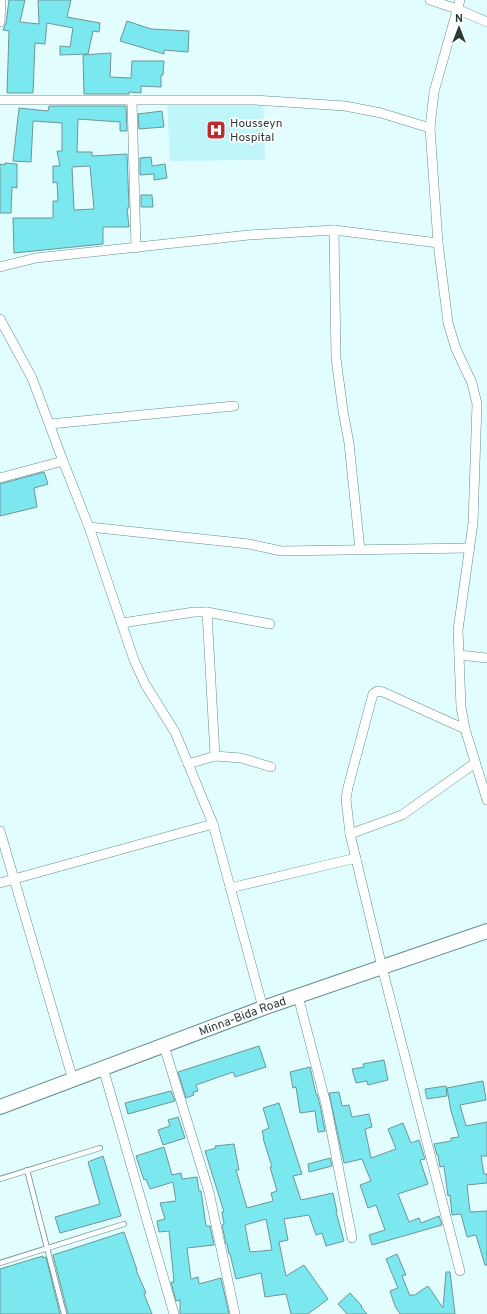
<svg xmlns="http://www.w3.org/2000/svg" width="487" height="1314" font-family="Overpass,sans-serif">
<rect width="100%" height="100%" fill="#e2fdfe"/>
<!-- built -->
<path fill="#bff6fa" d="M167,100L263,101L265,160L170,161Z"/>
<!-- building -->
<g fill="#7be7ef" stroke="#6d9699" fill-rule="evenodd">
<path d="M9,0H25L20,22L39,24L38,0H71L67,17L100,23L99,32L93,31L88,54L60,55V46L70,47L73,28L47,23L45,44L35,43L33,93H7L9,31L3,30L6,23Z"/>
<path d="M127,21L151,29L189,31L188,52L164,50V54L120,41Z"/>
<path d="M111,53L110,77L131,78L132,61H164L163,75H161V87L141,86V93L129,92V94H84L83,55Z"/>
<path d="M49,106H126L127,131H120V122L78,119L77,152H92V156L127,154L129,208H127L129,227H103V244L14,253L13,218H53V201H58L57,182L53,183V166H60L57,151H62V123L33,121L31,162L13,161L19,108L48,111ZM90,166L94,209L74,210L72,167Z"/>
<path d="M162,111L164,127L139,129L138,114Z"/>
<path d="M151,157L152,166L165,164L167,178L154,180V174L140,175V158Z"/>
<path d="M5,163L17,164V188L12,187L11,213H0V164L5,165Z"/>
<path d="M141,195H152L153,207H141Z"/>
<path d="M44,472L48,484L34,488L37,507L0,516V484Z"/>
<path d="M259,1046L266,1067L235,1077L233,1072L196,1085L198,1091L193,1092L194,1095L186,1098L178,1072Z"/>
<path d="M384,1060L388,1080L368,1085L367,1081L356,1083L352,1069L364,1067L363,1064Z"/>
<path d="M310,1067L316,1094H317L320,1105L325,1131L318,1132L315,1111L300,1113L296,1087L293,1088L290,1072Z"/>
<path d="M483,1081L486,1100L460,1105L466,1126L487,1122V1156H481L484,1174H487V1183L467,1185L470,1212L487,1211V1265H485L476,1235L467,1237L461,1214L452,1215L450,1195L448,1196L444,1166L440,1167L438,1155H437L434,1144L451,1141V1138L459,1137L451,1111L447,1088Z"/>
<path d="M446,1086L447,1096L427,1099L425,1089Z"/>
<path d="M171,1091L175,1101L128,1114L125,1103Z"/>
<path d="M339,1092L342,1106L349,1105L352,1117L369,1114L372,1127L365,1129L371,1158L396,1149L388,1129L403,1123L411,1143L419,1140L425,1159L420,1160L428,1184L398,1194L409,1222L419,1218L421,1223L439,1216L442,1225L372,1245L369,1235L385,1230L376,1205L368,1208L360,1185L371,1181L362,1159L344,1163L329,1093Z"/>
<path d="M279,1103L302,1174L293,1176L301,1200L333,1193L337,1212H336L344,1241L326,1246L322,1233L316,1235L309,1215L284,1219L288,1240L279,1242L286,1276L304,1265L328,1299L308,1314H291L286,1294L265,1297L261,1273L236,1279L230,1254H229L227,1244H226L222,1225L224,1224L222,1212H224L205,1151L216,1148L215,1146L234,1144L239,1170H236L247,1208L273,1201L271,1193L277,1191L270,1167H272L263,1138H264L262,1131L269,1128L263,1108ZM266,1219L272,1250L250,1252L245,1225Z"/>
<path d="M178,1117L185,1138L163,1145L158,1130L170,1126L168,1120Z"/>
<path d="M164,1147L172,1175L181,1173L182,1179L197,1177L199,1191H201L206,1226H210L214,1245L187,1248L191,1279L198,1277L199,1284L221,1278L229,1314H180V1300L176,1301L171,1282H174L169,1231L159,1232L157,1221L165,1219L160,1203L176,1201L173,1182L150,1189L146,1179L144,1180L136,1156Z"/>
<path d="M103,1156L121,1216L60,1233L55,1217L100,1204L88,1162Z"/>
<path d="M330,1158L332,1166L309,1172L308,1164Z"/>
<path d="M124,1232L137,1270H136L146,1293L144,1294L152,1314H68L53,1255Z"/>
<path d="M397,1254L406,1275L402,1276L410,1296L412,1294L413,1296L428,1286L443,1308L446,1272H450L455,1314H400L395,1306L390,1291L398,1288L386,1259Z"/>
<path d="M43,1256V1258L46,1257L60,1314H0V1269Z"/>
<path d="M350,1293L362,1306L361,1307L367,1314H347L338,1304Z"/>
</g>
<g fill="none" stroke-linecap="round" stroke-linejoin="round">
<defs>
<g id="service">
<path d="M27,1170L64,1314"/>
<path d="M0,1179L100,1148"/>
<path d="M0,1263L124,1224"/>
</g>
<g id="minor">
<path d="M430,0L457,9L487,22"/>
<path d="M460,0L434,92L430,128L438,243L448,323L456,349L472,383L477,404L473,523L458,630L459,655L461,707L465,729L487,800"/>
<path d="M0,22L1,0"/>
<path d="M0,100H254L345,106L381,113L430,128"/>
<path d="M132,100L136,248"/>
<path d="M334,230L336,358L343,411L349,443L360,550"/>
<path d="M0,267L36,258L249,235L334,230L438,243"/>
<path d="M0,319L32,378L63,461L89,527L134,660L145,684L175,732L213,824L263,1008"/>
<path d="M50,424L234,406"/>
<path d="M0,478L63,461"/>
<path d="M89,527L249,544L281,551L470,548"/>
<path d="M207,612L215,756"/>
<path d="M122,623L194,612H207L270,624"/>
<path d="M459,655L487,658"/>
<path d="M188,764L215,756L241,758L271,767"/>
<path d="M0,831L73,1080"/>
<path d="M350,834L402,815L475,763"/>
<path d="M0,883L213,824"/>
<path d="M230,888L356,858"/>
<path d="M298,996L326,1104L352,1238"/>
<path d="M164,1046L209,1192L235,1314"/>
<path d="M103,1068L174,1314"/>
<path d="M460,1271L382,967L350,834L346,799L348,787L373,694L377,691L383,692L465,729"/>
</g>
<g id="primary">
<path id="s1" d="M0,1107L263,1008L487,931"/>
</g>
</defs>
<!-- service casing -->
<use href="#service" stroke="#648d90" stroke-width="6"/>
<!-- minor casing -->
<use href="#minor" stroke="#648d90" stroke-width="10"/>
<!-- primary casing -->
<use href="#primary" stroke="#648d90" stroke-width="16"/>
<!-- service -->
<use href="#service" stroke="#fff" stroke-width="4.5"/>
<!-- minor -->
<use href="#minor" stroke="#fff" stroke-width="9"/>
<!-- primary -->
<use href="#primary" stroke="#fff" stroke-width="14"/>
</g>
<!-- icons -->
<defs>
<symbol id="hospital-square" viewBox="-11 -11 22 22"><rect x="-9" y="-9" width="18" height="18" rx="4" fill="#bc2c2f" stroke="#fff"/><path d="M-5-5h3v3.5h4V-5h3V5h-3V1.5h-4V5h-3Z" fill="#fff"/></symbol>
</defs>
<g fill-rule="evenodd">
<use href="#hospital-square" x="205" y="119" width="22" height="22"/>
</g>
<g text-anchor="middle" stroke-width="3.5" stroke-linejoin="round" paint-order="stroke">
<!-- poi labels -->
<g font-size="12" fill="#293a3b" stroke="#fff" text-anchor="start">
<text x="230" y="127">Housseyn<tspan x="230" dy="14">Hospital</tspan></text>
</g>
<!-- street labels -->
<g font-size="12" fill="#293a3b" stroke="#fff">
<text dy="4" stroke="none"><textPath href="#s1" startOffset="259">Minna-Bida Road</textPath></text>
</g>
</g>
<!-- north arrow -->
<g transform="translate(459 28)" stroke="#ffffff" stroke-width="3" paint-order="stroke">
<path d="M0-3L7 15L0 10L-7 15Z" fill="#293a3b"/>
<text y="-6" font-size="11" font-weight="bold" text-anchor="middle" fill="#293a3b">N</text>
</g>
</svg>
